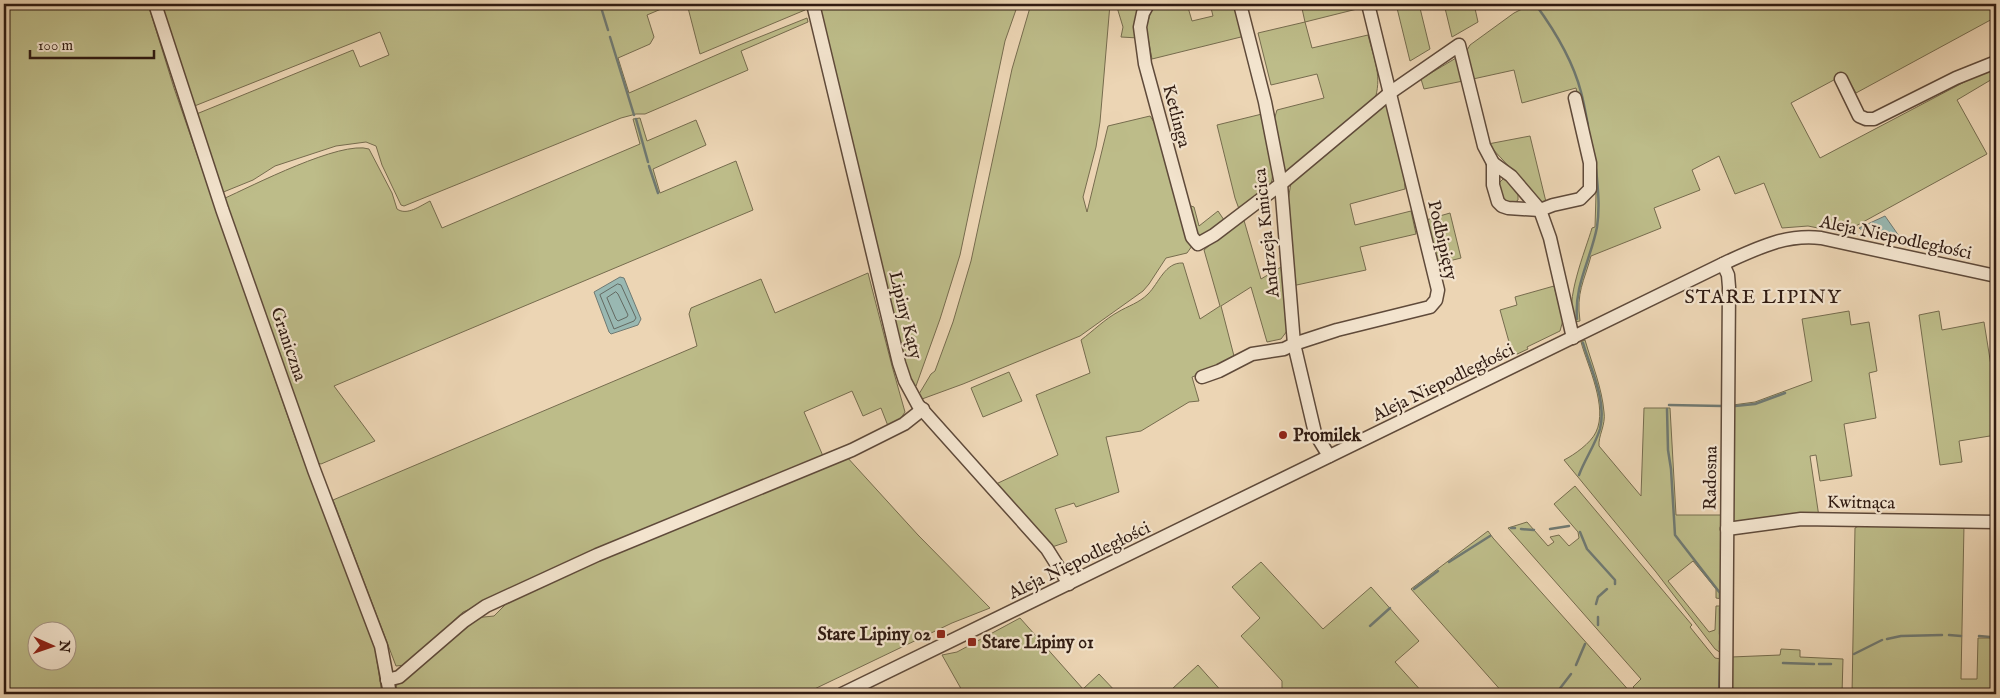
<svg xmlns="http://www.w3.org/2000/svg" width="2000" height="698" font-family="'IM FELL English',serif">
<rect width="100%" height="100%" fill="#ecd5b4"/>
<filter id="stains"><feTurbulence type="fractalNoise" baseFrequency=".004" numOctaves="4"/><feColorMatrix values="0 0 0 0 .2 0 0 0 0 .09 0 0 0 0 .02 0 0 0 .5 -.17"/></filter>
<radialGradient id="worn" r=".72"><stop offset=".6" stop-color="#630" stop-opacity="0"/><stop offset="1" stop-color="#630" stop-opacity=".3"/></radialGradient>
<!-- green -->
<g fill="#bdbc89" stroke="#766c4e" fill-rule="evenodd">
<path d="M4,4H148L174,88L295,437L375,648L382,694H4ZM38,630H68V660H38Z"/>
<path d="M158,4H673L647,15L654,37L650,44L618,58L629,93L737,46L807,18L808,22L741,51L748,70L645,114H636L621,118L404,206L401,205L382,165L376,146L366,142L336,146L275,166L253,180L221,193L194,115L353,50L360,67L389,55L380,32L192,107Z"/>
<path d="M687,4H804L805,10L700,54Z"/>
<path d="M819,4H1018L1005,41L960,255L940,319L916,386L911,381L906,371Z"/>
<path d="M1031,4H1110L1100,122L1096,147L1083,197L1087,212L1108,126L1150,116L1156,125L1192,246L1187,253L1166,258L1149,284L1143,291L1080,336L963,384L922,399L919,394L931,374L935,371L953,322L971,261L1012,69Z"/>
<path d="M1116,4H1144L1138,38L1121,37L1123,27Z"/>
<path d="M1153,4H1187L1192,21L1213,16L1210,4H1237L1245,36L1152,59L1146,28Z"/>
<path d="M1301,4H1360L1361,8L1305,22L1312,48L1368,35C1374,59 1383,77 1374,102L1288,171H1284L1274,120L1277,110L1324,98L1317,74L1271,85L1258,33L1305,22Z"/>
<path d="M1396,4H1419L1430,49L1410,61Z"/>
<path d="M1444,4H1474L1478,22L1452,37Z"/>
<path d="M1532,4H1996V17L1856,93L1845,74L1791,103L1820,158L1989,69L1994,78L1957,100L1987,154L1843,233L1808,226L1782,228L1764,183L1735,194L1719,156L1692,170L1700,190L1654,208L1661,228L1591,256C1584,282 1576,292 1580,321L1575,322C1563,304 1586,249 1592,228L1595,227L1596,194L1595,175L1576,88L1522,103L1514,70L1473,79L1466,52L1470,45L1514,13Z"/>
<path d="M1456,58L1463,81L1424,89L1421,79Z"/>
<path d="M1387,102L1404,167L1405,189L1350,204L1355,225L1411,211L1416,234L1360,247L1366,270L1292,286L1288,200L1291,183Z"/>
<path d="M1262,114C1266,132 1278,170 1270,186L1239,209L1235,198L1217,125Z"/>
<path d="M640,118L647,141L696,120L706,145L653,169L660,193L736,161L753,210L334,386L375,441L321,464L317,463L223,199C252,186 341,140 369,149L392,193L397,209C407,216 420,206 430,201L442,228L640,144L633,119Z"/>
<path d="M1530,136L1546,202L1538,204L1515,173L1488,144Z"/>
<path d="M1504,178L1507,179L1518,192V200L1513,204L1502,201L1499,183Z"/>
<path d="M1185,204L1194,207L1199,226L1218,211L1224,220L1199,238Z"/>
<path d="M1450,213L1461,258L1437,264L1426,220Z"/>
<path d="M1243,217L1261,279L1281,267L1287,331L1281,339L1267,342L1251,287L1221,306L1234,356L1214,369L1192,377L1199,401L1189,402L1141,431L1106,437L1119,492L1076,507L1074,503L1055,509L1067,542L1052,547L996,484L1058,455L1036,395L1090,373L1081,340C1093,331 1105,319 1118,312C1128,306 1139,303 1148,294C1159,283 1165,262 1183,263L1200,319L1220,306L1204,250Z"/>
<path d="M868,273L892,366L905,412L899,421L888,426L881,408L863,416L852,391L804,412L823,456L463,612L406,665L396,666L333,500L697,346L689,314L691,308L761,279L775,313Z"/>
<path d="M1554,286L1563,320L1560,331L1527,347L1528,349L1513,356L1500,310L1517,305L1515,297Z"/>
<path d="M1849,311L1851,325L1869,322L1877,371L1869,373L1876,418L1844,424L1852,476L1820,481L1816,455L1810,456L1819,517L1736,523L1731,519L1733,405L1755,402L1812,381L1802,319Z"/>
<path d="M1939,311L1942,330L1984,322L1993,378H1996V435L1959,441L1962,462L1940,465L1919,315Z"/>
<path d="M1585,340C1592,364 1602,388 1604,412C1606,425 1598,436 1599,446L1641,496L1644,408H1670L1676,515H1722V599L1716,598V589L1693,561L1668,581L1709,632L1715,630L1716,606H1724L1721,653L1715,649L1656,572L1564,460C1574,455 1591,443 1596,432C1608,407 1588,367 1581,342Z"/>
<path d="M1009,372L1022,401L983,417L971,388Z"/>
<path d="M846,456L918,535L990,608L952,623L804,694H399L396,686L474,618L494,616L508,602L565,574Z"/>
<path d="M1575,486L1692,625L1690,627L1715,658L1721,659L1723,694H1640L1633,687L1641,679L1508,528L1527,522L1548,546L1554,542L1550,537L1559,535L1569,546L1579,538L1578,532L1554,504Z"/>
<path d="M1864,523L1964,525L1961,679H1977L1978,638H1995L1994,684H1996V694H1852L1855,528Z"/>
<path d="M1488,531L1493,538L1632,694H1504L1411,589Z"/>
<path d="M1261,562L1323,629L1371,587L1419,641L1395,662L1424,694H1282V681L1241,636L1260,618L1232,587Z"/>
<path d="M1020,618L1083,689L1099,674L1118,694H964L942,655L957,652Z"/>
<path d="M1781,649L1800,650V657L1843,659L1842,694H1730L1731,657L1780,655Z"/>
<path d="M1198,665L1224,694H1177L1172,689Z"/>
</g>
<!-- water -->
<g fill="#99b8b2" stroke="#6f7972">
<path d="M1885,216L1899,236L1860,229L1859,228Z"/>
<path d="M620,277L624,278L641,319L638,325L611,334L609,332L594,292Z"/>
</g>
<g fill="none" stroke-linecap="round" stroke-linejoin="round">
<!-- shore -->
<g stroke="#646a62" stroke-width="1">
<path d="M618,284L621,285L636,318L634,321L614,329L600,295Z"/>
<path d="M616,292L618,294L628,315L627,317L618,321L616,319L607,298Z"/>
</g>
<!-- stream -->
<g stroke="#6f7972" stroke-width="2.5">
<path d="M600,4L608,30"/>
<path d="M1536,5C1555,31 1573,61 1581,92C1584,103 1586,115 1588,126"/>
<path d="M610,37L634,115"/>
<path d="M636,119L648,162"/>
<path d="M649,166L658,193"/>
<path d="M1577,319C1574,285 1591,259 1597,227C1600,208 1598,188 1596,169"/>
<path d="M1669,405L1722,406"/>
<path d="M1735,406L1755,404L1785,393"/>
<path d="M1667,409L1668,450L1671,469L1675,535L1720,593V598"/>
<path d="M1579,475C1585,459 1595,445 1600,429C1607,401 1591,370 1583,343"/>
<path d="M1511,528H1515"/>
<path d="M1521,529L1534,530"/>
<path d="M1550,529L1569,526"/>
<path d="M1580,532L1587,549L1615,580V584"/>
<path d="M1449,562L1490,536"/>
<path d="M1414,589L1438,571"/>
<path d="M1596,604L1598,597L1607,589"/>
<path d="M1598,625V617"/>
<path d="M1370,626L1390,608"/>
<path d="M1720,634V608"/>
<path d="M1949,635L1961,636"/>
<path d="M1979,636L1990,637"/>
<path d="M1887,639L1901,636L1942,635"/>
<path d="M1720,641V649"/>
<path d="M1854,654L1882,640"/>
<path d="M1783,663L1814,664"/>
<path d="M1819,664H1831"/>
<path d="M1576,665L1585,644"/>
<path d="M1558,691L1571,674"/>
<path d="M1719,694L1720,662L1722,661"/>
</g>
<defs>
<g id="minor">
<path d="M155,4L222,209L314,470L381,646L390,694"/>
<path d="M813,4L899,363L905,381L918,405L1047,549L1069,584"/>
<path d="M1148,4L1143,13L1140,27L1145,64L1192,237L1198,244L1214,235L1281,184L1391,92L1459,45L1484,146L1493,163L1511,176L1540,210L1550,238L1573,338"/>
<path d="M1240,4L1265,102L1281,184L1294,344L1315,433L1329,456"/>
<path d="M1841,79L1859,116L1866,119H1874L1956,78L1996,62"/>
<path d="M1493,163V185L1498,202L1502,206L1508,208L1540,210L1553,205L1580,199L1590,189V163L1575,98"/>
<path d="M1723,264L1728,275L1729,287L1726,694"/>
<path d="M1202,377L1219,371L1252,354L1284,349L1294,344L1337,330L1430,307L1436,300L1438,290L1368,4"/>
<path d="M1727,529L1801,519L1996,522"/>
<path d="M387,680L399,677L464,621L486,606L597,555L852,450L904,424L923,409"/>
<path d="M842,694L1729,261C1760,247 1787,234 1821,238L1996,276"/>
</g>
</defs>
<!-- minor casing -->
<use href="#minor" stroke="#5f4a3a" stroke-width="15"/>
<!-- minor -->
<use href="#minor" stroke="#f3e4ce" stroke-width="12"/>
</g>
<!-- markers -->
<g fill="#8f2418" stroke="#f3e4ce" stroke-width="2">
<circle cx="1283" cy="435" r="5"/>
<rect x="936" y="629" width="10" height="10" rx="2.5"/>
<rect x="967" y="637" width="10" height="10" rx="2.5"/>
</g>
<g text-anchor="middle" stroke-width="4.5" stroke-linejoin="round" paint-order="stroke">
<!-- street labels -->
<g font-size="18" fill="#301b12" stroke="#f3e4ce">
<text transform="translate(1177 116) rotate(75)" y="6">Ketlinga</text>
<text transform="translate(1266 233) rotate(-96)" y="6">Andrzeja Kmicica</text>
<text transform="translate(1896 237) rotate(12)" y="6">Aleja Niepodległości</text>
<text transform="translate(1443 240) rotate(77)" y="6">Podbipięty</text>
<text transform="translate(906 315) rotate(76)" y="6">Lipiny Kąty</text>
<text transform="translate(289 344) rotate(71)" y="6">Graniczna</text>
<text transform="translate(1443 382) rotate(-26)" y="6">Aleja Niepodległości</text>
<text transform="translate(1710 478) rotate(-89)" y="6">Radosna</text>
<text transform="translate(1861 502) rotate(1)" y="6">Kwitnąca</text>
<text transform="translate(1079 560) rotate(-26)" y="6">Aleja Niepodległości</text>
</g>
<!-- poi labels -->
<g font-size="18" font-weight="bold" fill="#301b12" stroke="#f3e4ce" text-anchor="start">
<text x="1293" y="441">Promilek</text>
<text x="931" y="640" text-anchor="end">Stare Lipiny 02</text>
<text x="982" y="648">Stare Lipiny 01</text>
</g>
<!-- quarter labels -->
<g font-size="20" letter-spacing="1" fill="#301b12" stroke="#f3e4ce">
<text x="1763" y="303">STARE LIPINY</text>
</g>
</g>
<!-- margin -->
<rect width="2000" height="698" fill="none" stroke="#ecd5b4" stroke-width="20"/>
<rect x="5" y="5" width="1990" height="688" fill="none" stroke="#301b12" stroke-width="2.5"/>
<rect x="10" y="10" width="1980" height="678" fill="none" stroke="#301b12"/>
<!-- north arrow -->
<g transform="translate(52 646) rotate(92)"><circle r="24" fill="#f3e4ce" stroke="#a59483"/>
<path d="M0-4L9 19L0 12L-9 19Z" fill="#8f2418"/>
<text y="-8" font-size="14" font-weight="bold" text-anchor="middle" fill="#301b12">N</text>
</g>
<!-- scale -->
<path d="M30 50v8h124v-8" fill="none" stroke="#301b12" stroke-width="2.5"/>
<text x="38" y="50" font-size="15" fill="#301b12" stroke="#f3e4ce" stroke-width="4" paint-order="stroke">100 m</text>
<rect width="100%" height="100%" filter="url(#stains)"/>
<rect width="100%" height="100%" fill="url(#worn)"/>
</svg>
